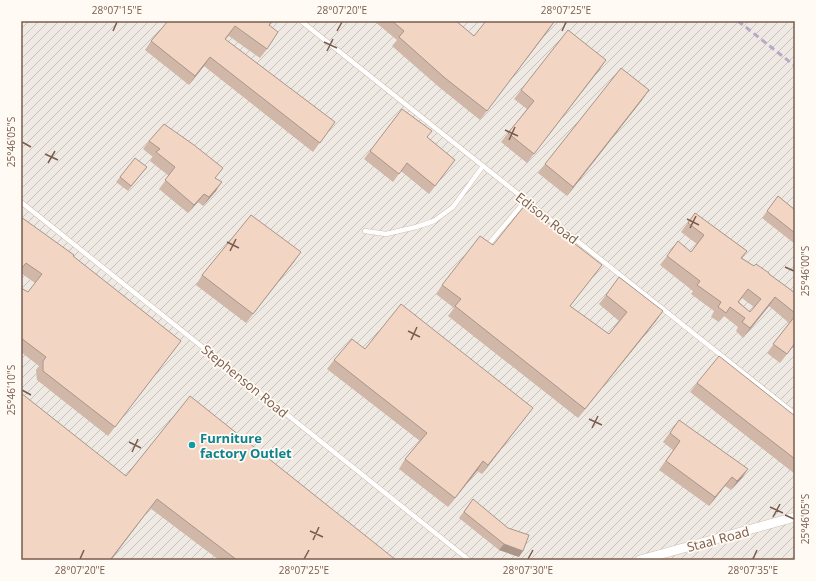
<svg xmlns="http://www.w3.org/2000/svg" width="816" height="581" font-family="'Open Sans',sans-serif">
<defs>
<pattern id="industrial-furrows" width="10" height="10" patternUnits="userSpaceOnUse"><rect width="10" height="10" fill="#efe9e4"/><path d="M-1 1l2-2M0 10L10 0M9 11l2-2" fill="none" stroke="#c7c0bb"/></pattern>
</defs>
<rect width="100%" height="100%" fill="#fdf6ec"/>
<!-- industrial -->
<rect fill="url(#industrial-furrows)" x="21" y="21" width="774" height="539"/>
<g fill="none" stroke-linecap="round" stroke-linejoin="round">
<defs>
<g id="lane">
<path d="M301,21L483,166L795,414"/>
<path d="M21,202L469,560"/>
<path d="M365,231L386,234L416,227L434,221L453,207L483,166"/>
<path d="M487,246L526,200"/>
</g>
<path id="street" d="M640,560L795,517"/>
</defs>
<!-- lane casing -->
<use href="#lane" stroke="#d1beb0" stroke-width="5.5"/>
<!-- street casing -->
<use href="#street" stroke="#d1beb0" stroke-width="10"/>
<!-- lane -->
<use href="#lane" stroke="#fff" stroke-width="4.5"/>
<!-- street -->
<use href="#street" stroke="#fff" stroke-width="9"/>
<!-- rail -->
<path stroke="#b9a8c9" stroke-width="3" stroke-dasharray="6 4" stroke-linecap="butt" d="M738,21L795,66"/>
</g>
<!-- wall -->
<g fill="#d1b7a8" fill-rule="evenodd">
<path d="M168,21H274L270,25L267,49L260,58L229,36L225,40L335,122L313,152L204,66L189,85L145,50L151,41Z"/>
<path d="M374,21H456L474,36L554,22L480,120L439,87L392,46L397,40Z"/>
<path d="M606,60L527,163L501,142L508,133L527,109L514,99L521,90Z"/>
<path d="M649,90L642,100L567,196L538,173L545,164Z"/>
<path d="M427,137L455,160L429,194L401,171L393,182L364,159L370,151Z"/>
<path d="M149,141L216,178V191L203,206L198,202L188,213L159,189L169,176L150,161L153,157L143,149Z"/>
<path d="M147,167L128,191L116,182L120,177Z"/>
<path d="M778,196L795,210V244L762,218Z"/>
<path d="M695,213L747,251L742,258L754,266L769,274L795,293V344L780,363L767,353L789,323L769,306L743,338L736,331L738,327L724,316L719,322L711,317L714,311L691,294L693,291L660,265L667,256L691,252L697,244L681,232ZM742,298L754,307L750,312L739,302Z"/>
<path d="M21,217L73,256L174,350L108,436L37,380L36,370L39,366L21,352V288L28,292L35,283L21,273Z"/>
<path d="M493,245L595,274L570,306L609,334L619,321L599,304L606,295L663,311L656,321L578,418L448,316L454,308L436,294L442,285Z"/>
<path d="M294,262L246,323L196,285L202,275Z"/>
<path d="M365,349L526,417L482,474L477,471L448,507L399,469L405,459L420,441L327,369L334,360Z"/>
<path d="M697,383L795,416V474L690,392Z"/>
<path d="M679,420L742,478L731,490L725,486L709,506L659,470L673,450L663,442Z"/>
<path d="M126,476L396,560H219L150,508L111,560H21Z"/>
<path d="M473,499L519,557L499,550L459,518Z"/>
</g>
<!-- shaded-wall -->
<g fill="#aa9588">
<path d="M554,22L548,31L480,120L487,111Z"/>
<path d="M210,57L204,66L189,85L195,76Z"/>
<path d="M606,60L600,69L527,163L534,154Z"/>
<path d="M649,90L642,100L567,196L573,187Z"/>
<path d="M222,182L216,191L203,206L209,197Z"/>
<path d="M204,194L198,202L188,213L194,205Z"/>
<path d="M301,252L294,262L246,323L253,314Z"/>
<path d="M775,297L769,306L743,338L750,328Z"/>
<path d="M663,311L656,321L578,418L585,409Z"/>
<path d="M533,408L526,417L482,474L488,465Z"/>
<path d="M483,461L477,471L448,507L455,498Z"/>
<path d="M748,469L742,478L731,490L737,481Z"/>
<path d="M732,477L725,486L709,506L715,497Z"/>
<path d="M157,499L111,560H110Z"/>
<path d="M504,544L523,551L519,557L499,550Z"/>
</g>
<!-- building -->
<g fill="#f3d5c3" stroke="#aa9588" fill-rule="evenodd">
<path d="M168,21H272L269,25L278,32L267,49L235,26L225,39L335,122L320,143L210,57L195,76L151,41Z"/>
<path d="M392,21H456L474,36L486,21H553L554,22L487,111L445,78L399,37L404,31Z"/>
<path d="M568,30L606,60L534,154L508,133L534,101L521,90Z"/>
<path d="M621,68L649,90L573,187L545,164Z"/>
<path d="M402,109L432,131L427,137L455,160L435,186L407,163L399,174L370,151Z"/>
<path d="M164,124L194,145L223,168L215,178L222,182L209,197L204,194L194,205L165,180L175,167L156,152L160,149L149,141Z"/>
<path d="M135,158L147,167L131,186L120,177Z"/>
<path d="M778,196L795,210V233L767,211Z"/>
<path d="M525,205L602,265L570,306L609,334L627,312L606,295L619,277L663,311L585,409L455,306L461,299L442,285L480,236L493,245Z"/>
<path d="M695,213L747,251L741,258L754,266L756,264L769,273V274L795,293V313L775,297L750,328L742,322L745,318L730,307L726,313L718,307L721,302L697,285L700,281L667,256L678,241L691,252L704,235L688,223ZM748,289L761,299L750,312L738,302Z"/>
<path d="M251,215L301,252L253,314L202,275Z"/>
<path d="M21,217L74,255L73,256L181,341L115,427L43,371V361L46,357L21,338V288L28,292L42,274L26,263L21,269Z"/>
<path d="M401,304L533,408L488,465L483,461L455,498L405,459L427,433L334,360L352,339L365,349Z"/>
<path d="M795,316V343L787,354L773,344Z"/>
<path d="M719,356L795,416V459L697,383Z"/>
<path d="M21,393L126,476L190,396L396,560H237L157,499L110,560H21Z"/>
<path d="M679,420L748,469L737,481L732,477L715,497L666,461L680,441L670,433Z"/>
<path d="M473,499L508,528L529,535L523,551L504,544L464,512Z"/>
</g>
<!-- ticks -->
<path fill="none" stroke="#7a5c4d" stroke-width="1.5" d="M113,31L117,22M337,31L342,22M562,31L566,22M324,42L337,48M327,51L333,39M505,130L518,136M509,140L515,127M22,142L31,147M45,154L58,160M48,163L55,151M687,219L699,225M690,228L696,216M227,242L239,248M230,251L236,239M785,267L794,271M408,331L420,337M411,340L417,327M22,390L31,395M589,419L602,425M592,428L598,416M129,442L141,448M132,452L138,439M770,507L783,513M785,515L794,519M773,517L780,504M310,531L323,537M313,540L319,527M80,559L84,550M304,559L309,550M528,559L533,550M753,559L757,550"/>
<!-- markers -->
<circle fill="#0f9aa8" stroke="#fffaf3" stroke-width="1.5" cx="192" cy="445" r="4"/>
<g text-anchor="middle" stroke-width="3.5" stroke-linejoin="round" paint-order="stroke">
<!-- street labels -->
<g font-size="13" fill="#7a5c4d" stroke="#fffaf3">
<text transform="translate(547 218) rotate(38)" y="5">Edison Road</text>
<text transform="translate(245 381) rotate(39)" y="5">Stephenson Road</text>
<text transform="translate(718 539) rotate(-15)" y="5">Staal Road</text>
</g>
<!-- culture labels -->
<g font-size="13" font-weight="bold" fill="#0d838f" stroke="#fffaf3" text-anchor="start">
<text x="200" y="443">Furniture<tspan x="200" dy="15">factory Outlet</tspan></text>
</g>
</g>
<!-- border -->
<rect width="816" height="581" fill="none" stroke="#fffaf3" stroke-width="44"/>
<rect x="22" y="22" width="772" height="537" fill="none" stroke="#7a5c4d" stroke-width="1.5"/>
<g font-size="10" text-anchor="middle" fill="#7a5c4d">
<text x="117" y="14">28°07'15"E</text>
<text x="342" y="14">28°07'20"E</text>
<text x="566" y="14">28°07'25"E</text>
<text transform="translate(11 142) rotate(-90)" y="4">25°46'05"S</text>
<text transform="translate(805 271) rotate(-90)" y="4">25°46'00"S</text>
<text transform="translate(11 390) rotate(-90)" y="4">25°46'10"S</text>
<text transform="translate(805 519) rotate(-90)" y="4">25°46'05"S</text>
<text x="80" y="574">28°07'20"E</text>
<text x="304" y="574">28°07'25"E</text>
<text x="528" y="574">28°07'30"E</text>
<text x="753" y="574">28°07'35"E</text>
</g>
</svg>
